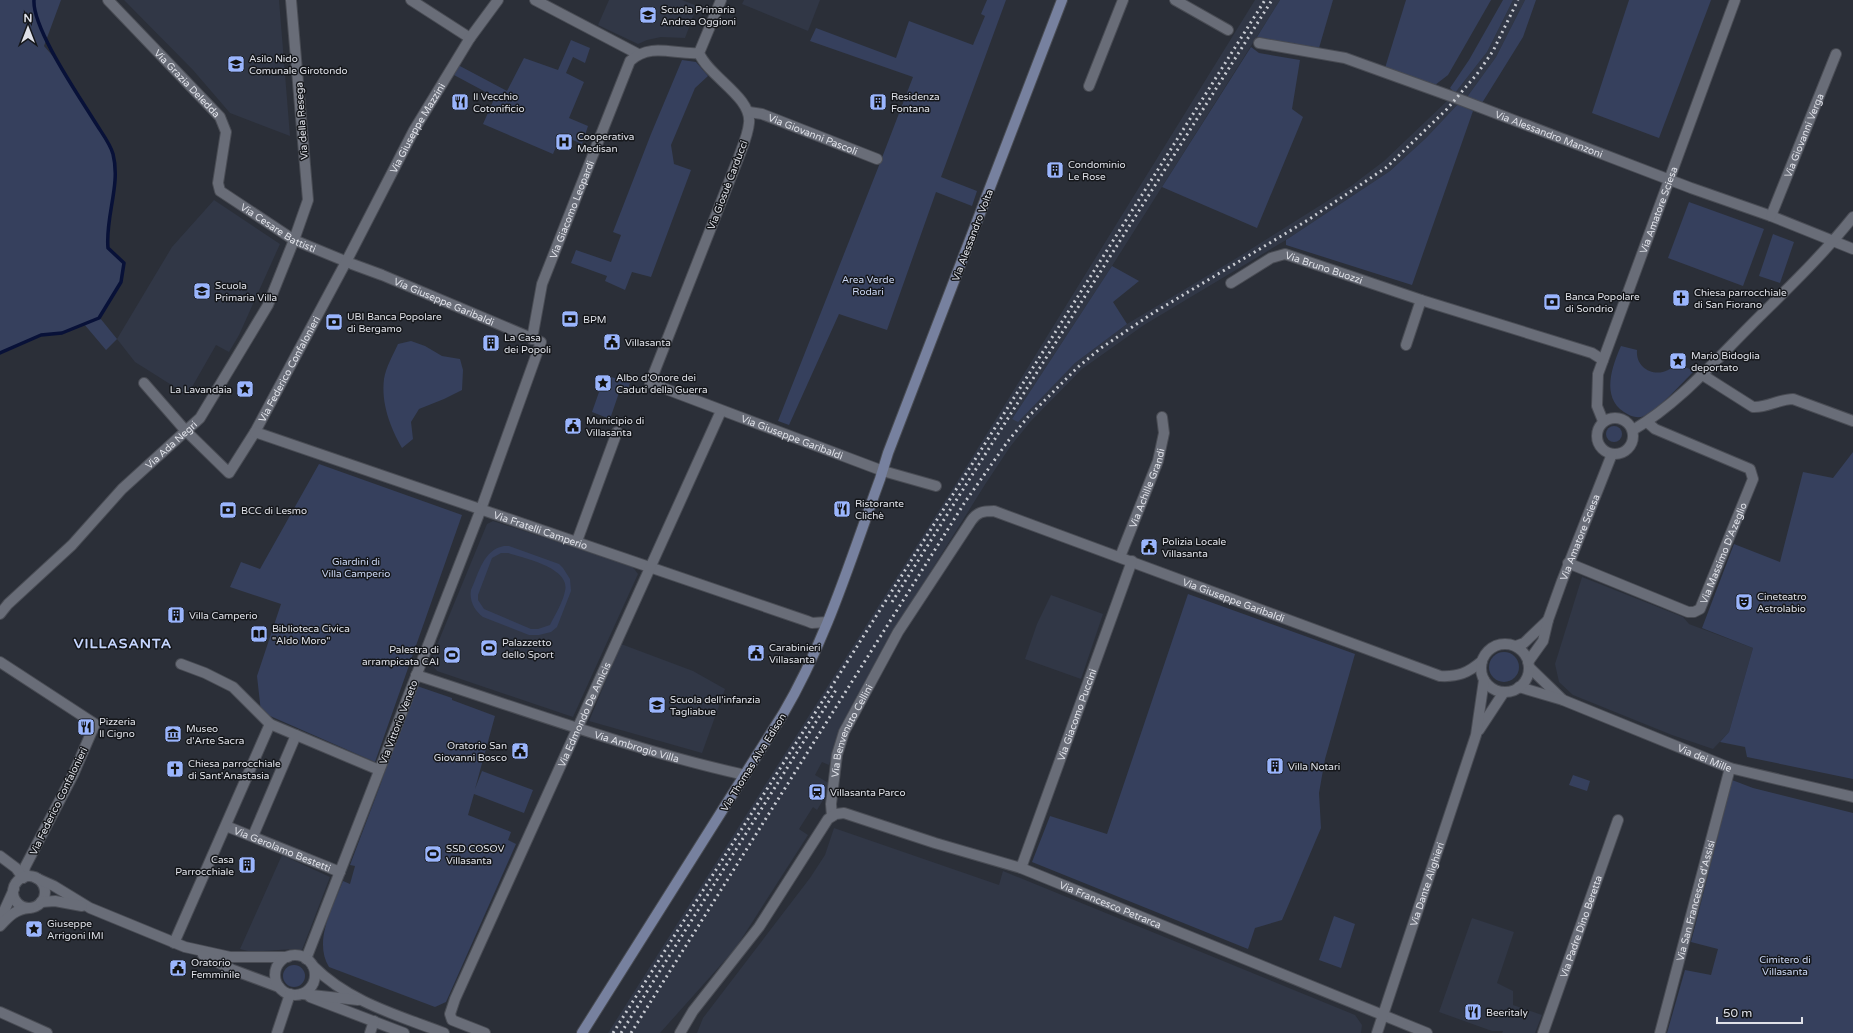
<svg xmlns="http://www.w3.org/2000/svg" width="1853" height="1033" font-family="'Varela Round',sans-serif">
<rect width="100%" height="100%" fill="#2b2f38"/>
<!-- built -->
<g fill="#313746">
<path d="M124,0H279L290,136L230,113L193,70Z"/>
<path d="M609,0H682L697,6L685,38L661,37L647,40L638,44L598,25Z"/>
<path d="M744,0H820L808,31L742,4Z"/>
<path d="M1255,0H1280L1112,266L1012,419L1047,391L1075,363L1127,324L1240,256L1351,186L1384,161L1448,100L1458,104L1426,138L1390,171L1286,240L1144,325L1082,369L1031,421L1010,447L986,483L894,630L847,718L829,765L822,762L815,775L832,785L817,810L813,807L799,829L808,835L735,949L660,1033H608L955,485Z"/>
<path d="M1513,0H1525L1496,57L1467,97L1455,93L1487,52Z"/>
<path d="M214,200L280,244L239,335L229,352L216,345L192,387L194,388L189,396L135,362L117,339L172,247Z"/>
<path d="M493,521L632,566L638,574L573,717L437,671L430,662L487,524Z"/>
<path d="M1582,577L1683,617L1689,624L1753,648L1729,732L1713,749L1672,735L1573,695L1559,682L1555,664Z"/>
<path d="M1051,595L1103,614L1081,679L1025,659L1037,624Z"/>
<path d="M621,644L693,671L725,689L702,753L589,721Z"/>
<path d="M834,828L999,885L1003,871L1355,1015L1362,1025L1361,1033H697L703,1018L810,878L825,855Z"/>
<path d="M282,855L330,877L302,950L293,949L252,952L240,949Z"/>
<path d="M1472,918L1514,932L1497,983L1513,991V1005L1542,1015L1535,1033H1502L1503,1031H1492L1439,1012Z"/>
</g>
<!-- green -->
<g fill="#36405d" fill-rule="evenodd">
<path d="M0,0H61L44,46L57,61L113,153L116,172L107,237L108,248L124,263L121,282L100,318L117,339L106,350L84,324L62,333L41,335L0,353Z"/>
<path d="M987,0H1006L941,177L977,191L972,206L936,192L887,330L839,314L789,425L778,421L878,168L913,77L810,41L816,28L896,58L909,21L973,45L985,16L981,14Z"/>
<path d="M1280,0H1333L1319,48L1257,37Z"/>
<path d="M1406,0H1491L1448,75L1435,85L1385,68Z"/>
<path d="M1503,0H1513L1487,52L1455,93L1450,88L1469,60Z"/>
<path d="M1525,0H1536L1523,37L1482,103L1467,97L1496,57Z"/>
<path d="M1629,0H1711L1659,138L1592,113Z"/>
<path d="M571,40L590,48L585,63L573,57L566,73L584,82L569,118L588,126L582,144L561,135L553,154L483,124L495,97L454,75L458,65L507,91L524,58L558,70Z"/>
<path d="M1251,47L1259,53L1300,60L1292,109L1303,117L1257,228L1162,187Z"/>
<path d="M682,60L696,62L708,76L695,88L671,145L674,164L691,170L651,277L632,272L625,290L605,281L607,276L571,263L576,250L611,262L621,235L613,232L651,134Z"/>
<path d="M1458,104L1473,111L1412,285L1286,245V240L1390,171L1426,138Z"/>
<path d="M1689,202L1764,229L1743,286L1668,258Z"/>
<path d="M1773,234L1794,242L1780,283L1759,276Z"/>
<path d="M1112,266L1139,281L1113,302L1127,324L1075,363L1018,422L1012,419Z"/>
<path d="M411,341L425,346L442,356L460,359L463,370L462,390L444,399L419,409L411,422L413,439L402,448C390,427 381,403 384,379C386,367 393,355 398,344Z"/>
<path d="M1621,346L1637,350C1635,372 1663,381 1676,363L1694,371C1683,382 1657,411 1644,416C1637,419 1630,416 1624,412C1601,397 1612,366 1621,346Z"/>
<path d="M605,375L630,383L628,389L621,387L610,419L592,412Z"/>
<circle cx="1614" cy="434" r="8"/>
<path d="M1853,452V779L1747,757L1745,747L1720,742L1729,732L1753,648L1702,628L1734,544L1780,562L1803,472L1833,478Z"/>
<path d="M319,464L462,515L375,762L261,712L257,676L281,604L230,587L241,562L260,569Z"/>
<path d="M504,546H509L559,564L563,568L570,579L571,591L557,627L551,632L539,635H529L483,617C475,611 469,601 471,590C479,573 483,550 504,546ZM501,553H508C524,558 571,568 565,591C563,602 555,615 550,625L538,629H531L484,609L478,600V595L492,558Z"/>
<path d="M1188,594L1355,654L1325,759L1319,793L1321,828L1282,920L1255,928L1248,949L1032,862L1050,816L1107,834Z"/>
<circle cx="1504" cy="667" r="15"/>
<path d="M414,685L452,698V700L495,716L475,789L482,771L533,790L524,813L474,794L468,815L511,832L508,840L516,844L446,1002L435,1007L329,967C313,941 333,907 343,881L350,884L355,866L350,865L381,783Z"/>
<path d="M1573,775L1590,781L1587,791L1569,785Z"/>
<path d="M1732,780L1753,788L1853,813V1033H1667L1685,970L1711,975L1718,949L1691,942Z"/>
<path d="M1334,916L1355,924L1341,968L1319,960Z"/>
<circle cx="294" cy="976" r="11"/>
</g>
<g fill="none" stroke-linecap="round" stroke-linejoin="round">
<!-- stream -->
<path stroke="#081138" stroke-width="3.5" d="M0,353L41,335L62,333L99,318L121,282L124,263L108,248C105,217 121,185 113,154C110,143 101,132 95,122C79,96 32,28 34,0"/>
<defs>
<g id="minor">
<path id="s1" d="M108,0L220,117L226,132L218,183L220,191L294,240L352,264L382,275L541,342L481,509L306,959"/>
<path d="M411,0L470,38"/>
<path d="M535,0L638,54"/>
<path id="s2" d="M721,0L699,53C709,77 752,97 749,123C748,135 742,148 738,159L650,383L883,471L936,486"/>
<path d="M1175,0L1228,30"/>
<path id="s3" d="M1259,43L1345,58L1456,98L1691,188L1771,216L1853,249"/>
<path d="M1089,86L1123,0"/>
<path id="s4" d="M749,112L762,114L877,159"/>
<path id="s5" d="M1771,216L1836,54"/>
<path id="s6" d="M1231,283L1271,258L1285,254L1421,300L1592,353L1603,360"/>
<path id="s7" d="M532,339L542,284L630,61C651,42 674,55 699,53"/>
<path d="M1406,345L1421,300"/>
<path d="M1701,374L1753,407C1767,408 1779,399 1793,399L1853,421"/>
<path id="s8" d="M144,383L185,430L229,473L255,432L346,262L414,130L470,38L498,0"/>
<path d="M1633,430C1678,404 1714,362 1751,325C1786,290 1822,256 1853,217"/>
<path id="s9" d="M255,432L807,621L812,623L827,622"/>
<path d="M577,541L617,432"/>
<path id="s10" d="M1120,557L1158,461L1164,433L1162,417"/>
<path id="s11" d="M1568,563L1688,612H1694L1700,609L1753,479L1750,469L1655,429L1647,422"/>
<path id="s12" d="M0,614L8,604L72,545L122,489L200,418L268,305L294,240L308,200L291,0"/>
<path d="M0,662L95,724L73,775L25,867L23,878"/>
<path d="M181,664L205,673L233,687L270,724"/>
<path d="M1529,667L1563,700"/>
<path id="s13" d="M416,675C525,710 633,750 745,775"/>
<path id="s14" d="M1519,687L1563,700L1730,768L1853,797"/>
<path id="s15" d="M832,816L831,804L837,755L844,732L898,632L971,521C977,512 983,511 994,511L1440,676C1458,677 1468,673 1482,661"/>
<path id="s16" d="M226,826L340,872"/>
<path d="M253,836L296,735"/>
<path d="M0,856L16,868L23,878"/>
<path id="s17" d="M1021,868L1132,561"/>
<path d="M174,943L270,724L379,770"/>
<path d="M310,997L404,1033"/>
<path d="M0,1012L47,1033"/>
<path d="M370,1033L374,1021"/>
<path id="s18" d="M485,1033L452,1020L450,1014L455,999L721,411"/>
<path id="s19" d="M680,1033L693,1011L759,927L828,819L836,814L844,813L935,843L1021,868L1427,1033"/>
<path id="s20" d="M1543,1033L1618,820"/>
<path id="s21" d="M1660,1033L1730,768"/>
</g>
<g id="tertiary">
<circle cx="1615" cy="436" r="18"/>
<path id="s22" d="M1603,421L1597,406L1598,374L1735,0"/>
<circle cx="1505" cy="668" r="24"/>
<path d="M1516,646L1524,643L1548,620"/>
<path id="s23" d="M1528,662L1543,641L1548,620L1562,581L1612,454"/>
<path d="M1479,730L1504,692"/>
<circle cx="29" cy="892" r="16"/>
<path d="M36,878L54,886L90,908L185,947L230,957H288"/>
<path d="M41,902L55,901L82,906"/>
<path d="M0,920L14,889"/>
<path d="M0,926C9,916 16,909 29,908"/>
<path d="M203,955L233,970L279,987"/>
<circle cx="295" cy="975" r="20"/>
<path d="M313,966C349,1002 397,1015 444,1033"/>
<path d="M302,994L358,1000"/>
<path d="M277,1033L290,994"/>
<path id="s24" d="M1377,1033L1476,735L1484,680"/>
</g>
<path id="secondary" d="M582,1033L783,714C826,641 851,558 880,479L888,453L1062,0"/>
</defs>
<!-- minor casing -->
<use href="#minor" stroke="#494c54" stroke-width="12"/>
<!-- tertiary casing -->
<use href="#tertiary" stroke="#494c54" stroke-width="12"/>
<!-- secondary casing -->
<use href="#secondary" stroke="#494c54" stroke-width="12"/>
<!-- minor -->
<use href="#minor" stroke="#696d78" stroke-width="10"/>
<!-- tertiary -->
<use href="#tertiary" stroke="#696d78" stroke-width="10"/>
<!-- secondary -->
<use href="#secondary" stroke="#77819f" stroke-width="10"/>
<!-- rail -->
<g stroke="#c9ccd3" stroke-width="3" stroke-dasharray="2 4" stroke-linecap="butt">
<path d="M892,602L1272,0"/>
<path d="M613,1033L1265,0"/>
<path d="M621,1033L836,690"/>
<path d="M631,1033L965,502L1008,441L1028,417L1078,367L1101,348L1153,313L1308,220L1387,167L1447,109L1477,74L1493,51L1518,0"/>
</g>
</g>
<!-- icons -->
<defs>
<symbol id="school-square" viewBox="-11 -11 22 22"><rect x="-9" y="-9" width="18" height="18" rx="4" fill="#9ab5fd" stroke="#15171b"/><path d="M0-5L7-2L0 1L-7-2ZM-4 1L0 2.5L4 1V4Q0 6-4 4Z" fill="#111"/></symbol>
<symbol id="restaurant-square" viewBox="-11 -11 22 22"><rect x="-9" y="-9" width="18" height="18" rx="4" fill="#9ab5fd" stroke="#15171b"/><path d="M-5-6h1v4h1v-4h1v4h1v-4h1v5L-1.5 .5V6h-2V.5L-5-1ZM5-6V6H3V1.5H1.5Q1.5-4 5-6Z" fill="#111"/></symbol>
<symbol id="building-square" viewBox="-11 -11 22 22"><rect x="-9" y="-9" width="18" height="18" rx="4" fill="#9ab5fd" stroke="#15171b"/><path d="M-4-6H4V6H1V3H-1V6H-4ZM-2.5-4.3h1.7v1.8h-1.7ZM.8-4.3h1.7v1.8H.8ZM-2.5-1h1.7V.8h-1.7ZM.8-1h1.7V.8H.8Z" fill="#111"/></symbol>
<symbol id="hospital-square" viewBox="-11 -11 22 22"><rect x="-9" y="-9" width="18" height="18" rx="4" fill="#9ab5fd" stroke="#15171b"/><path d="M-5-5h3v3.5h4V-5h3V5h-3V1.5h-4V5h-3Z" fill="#111"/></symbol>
<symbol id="church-square" viewBox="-11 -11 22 22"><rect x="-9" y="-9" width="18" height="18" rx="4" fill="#9ab5fd" stroke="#15171b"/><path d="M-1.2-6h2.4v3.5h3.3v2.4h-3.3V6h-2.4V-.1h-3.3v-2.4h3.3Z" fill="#111"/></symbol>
<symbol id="bank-square" viewBox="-11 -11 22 22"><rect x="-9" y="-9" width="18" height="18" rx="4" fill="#9ab5fd" stroke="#15171b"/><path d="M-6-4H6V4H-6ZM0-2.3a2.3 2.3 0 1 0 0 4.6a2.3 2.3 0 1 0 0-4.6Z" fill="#111"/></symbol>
<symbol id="civic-square" viewBox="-11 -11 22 22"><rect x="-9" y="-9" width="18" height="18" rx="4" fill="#9ab5fd" stroke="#15171b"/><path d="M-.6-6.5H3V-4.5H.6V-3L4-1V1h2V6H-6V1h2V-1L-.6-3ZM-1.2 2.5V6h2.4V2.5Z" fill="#111"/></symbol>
<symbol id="sight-square" viewBox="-11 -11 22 22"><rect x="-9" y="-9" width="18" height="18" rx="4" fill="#9ab5fd" stroke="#15171b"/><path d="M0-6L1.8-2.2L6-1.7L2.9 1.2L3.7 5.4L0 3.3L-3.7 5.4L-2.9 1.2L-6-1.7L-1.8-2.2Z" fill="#111"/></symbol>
<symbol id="theatre-square" viewBox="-11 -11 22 22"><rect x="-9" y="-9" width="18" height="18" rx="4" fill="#9ab5fd" stroke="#15171b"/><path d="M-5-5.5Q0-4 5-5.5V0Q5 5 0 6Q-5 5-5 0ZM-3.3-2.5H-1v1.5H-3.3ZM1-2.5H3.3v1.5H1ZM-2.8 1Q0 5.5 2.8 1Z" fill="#111"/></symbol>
<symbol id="library-square" viewBox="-11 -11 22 22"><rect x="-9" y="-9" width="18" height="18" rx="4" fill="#9ab5fd" stroke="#15171b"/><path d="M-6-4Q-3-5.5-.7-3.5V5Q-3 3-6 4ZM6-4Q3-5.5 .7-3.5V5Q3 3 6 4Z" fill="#111"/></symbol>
<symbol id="stadium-square" viewBox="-11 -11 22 22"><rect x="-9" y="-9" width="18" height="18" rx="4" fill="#9ab5fd" stroke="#15171b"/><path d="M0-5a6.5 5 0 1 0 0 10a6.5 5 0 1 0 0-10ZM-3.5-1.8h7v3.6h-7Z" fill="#111"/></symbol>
<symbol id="museum-square" viewBox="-11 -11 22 22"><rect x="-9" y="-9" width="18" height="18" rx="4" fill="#9ab5fd" stroke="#15171b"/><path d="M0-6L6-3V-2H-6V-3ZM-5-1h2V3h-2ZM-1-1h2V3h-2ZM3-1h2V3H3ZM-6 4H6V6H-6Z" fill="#111"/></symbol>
<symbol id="station-square" viewBox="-11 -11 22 22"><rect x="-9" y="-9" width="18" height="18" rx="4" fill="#9ab5fd" stroke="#15171b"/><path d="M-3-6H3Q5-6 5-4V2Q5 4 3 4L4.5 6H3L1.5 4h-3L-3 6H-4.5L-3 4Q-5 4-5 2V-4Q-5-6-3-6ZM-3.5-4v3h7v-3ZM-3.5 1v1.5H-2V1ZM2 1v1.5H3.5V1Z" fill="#111"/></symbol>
</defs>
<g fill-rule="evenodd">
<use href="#school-square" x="638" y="5" width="20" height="20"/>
<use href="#school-square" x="226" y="54" width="20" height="20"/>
<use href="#restaurant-square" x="450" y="92" width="20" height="20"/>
<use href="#building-square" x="868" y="92" width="20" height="20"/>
<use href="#hospital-square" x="554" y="132" width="20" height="20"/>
<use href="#building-square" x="1045" y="160" width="20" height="20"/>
<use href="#school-square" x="192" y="281" width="20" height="20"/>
<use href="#church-square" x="1671" y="288" width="20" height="20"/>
<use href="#bank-square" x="1542" y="292" width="20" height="20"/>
<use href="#bank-square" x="560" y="309" width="20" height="20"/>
<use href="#bank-square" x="324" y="312" width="20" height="20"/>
<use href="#civic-square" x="602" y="332" width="20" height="20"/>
<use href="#building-square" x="481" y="333" width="20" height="20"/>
<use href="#sight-square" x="1668" y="351" width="20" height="20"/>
<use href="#sight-square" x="593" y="373" width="20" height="20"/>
<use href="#sight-square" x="235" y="379" width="20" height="20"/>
<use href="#civic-square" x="563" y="416" width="20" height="20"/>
<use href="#restaurant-square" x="832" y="499" width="20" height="20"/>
<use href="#bank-square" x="218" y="500" width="20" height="20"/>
<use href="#civic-square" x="1139" y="537" width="20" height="20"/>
<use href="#theatre-square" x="1734" y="592" width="20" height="20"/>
<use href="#building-square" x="166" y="605" width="20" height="20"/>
<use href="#library-square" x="249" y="624" width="20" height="20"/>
<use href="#stadium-square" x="479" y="638" width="20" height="20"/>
<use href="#civic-square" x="746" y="643" width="20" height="20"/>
<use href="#stadium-square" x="442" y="645" width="20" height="20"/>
<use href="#school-square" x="647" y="695" width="20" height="20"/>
<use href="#restaurant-square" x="76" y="717" width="20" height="20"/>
<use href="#museum-square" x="163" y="724" width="20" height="20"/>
<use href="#civic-square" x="510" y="741" width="20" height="20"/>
<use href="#building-square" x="1265" y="756" width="20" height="20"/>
<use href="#church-square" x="165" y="759" width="20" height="20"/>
<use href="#station-square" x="807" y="782" width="20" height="20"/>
<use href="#stadium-square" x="423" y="844" width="20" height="20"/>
<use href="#building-square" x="237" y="855" width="20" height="20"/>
<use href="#sight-square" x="24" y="919" width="20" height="20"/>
<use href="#civic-square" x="168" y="958" width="20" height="20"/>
<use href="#restaurant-square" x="1463" y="1002" width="20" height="20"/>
</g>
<g text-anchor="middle" stroke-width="3" stroke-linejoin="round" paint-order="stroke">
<!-- poi labels -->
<g font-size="10" fill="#dfe1e8" stroke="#15171b" text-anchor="start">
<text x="661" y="13">Scuola Primaria<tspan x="661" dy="12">Andrea Oggioni</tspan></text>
<text x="249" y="62">Asilo Nido<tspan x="249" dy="12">Comunale Girotondo</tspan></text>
<text x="473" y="100">Il Vecchio<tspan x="473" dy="12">Cotonificio</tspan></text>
<text x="891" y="100">Residenza<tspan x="891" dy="12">Fontana</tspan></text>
<text x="577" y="140">Cooperativa<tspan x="577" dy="12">Medisan</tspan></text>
<text x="1068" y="168">Condominio<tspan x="1068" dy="12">Le Rose</tspan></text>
<text x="215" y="289">Scuola<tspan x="215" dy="12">Primaria Villa</tspan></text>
<text x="1694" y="296">Chiesa parrocchiale<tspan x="1694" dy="12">di San Fiorano</tspan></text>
<text x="1565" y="300">Banca Popolare<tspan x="1565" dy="12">di Sondrio</tspan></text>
<text x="347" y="320">UBI Banca Popolare<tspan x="347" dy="12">di Bergamo</tspan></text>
<text x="583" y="323">BPM</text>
<text x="504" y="341">La Casa<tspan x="504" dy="12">dei Popoli</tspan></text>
<text x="625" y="346">Villasanta</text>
<text x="1691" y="359">Mario Bidoglia<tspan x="1691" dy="12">deportato</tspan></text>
<text x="616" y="381">Albo d'Onore dei<tspan x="616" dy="12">Caduti della Guerra</tspan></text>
<text x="232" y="393" text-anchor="end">La Lavandaia</text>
<text x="586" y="424">Municipio di<tspan x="586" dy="12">Villasanta</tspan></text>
<text x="855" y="507">Ristorante<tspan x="855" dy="12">Clichè</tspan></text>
<text x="241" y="514">BCC di Lesmo</text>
<text x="1162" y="545">Polizia Locale<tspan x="1162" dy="12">Villasanta</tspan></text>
<text x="1757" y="600">Cineteatro<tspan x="1757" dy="12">Astrolabio</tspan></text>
<text x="189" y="619">Villa Camperio</text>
<text x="272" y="632">Biblioteca Civica<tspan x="272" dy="12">"Aldo Moro"</tspan></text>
<text x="502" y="646">Palazzetto<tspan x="502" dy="12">dello Sport</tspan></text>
<text x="769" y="651">Carabinieri<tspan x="769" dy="12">Villasanta</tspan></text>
<text x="439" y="653" text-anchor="end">Palestra di<tspan x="439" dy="12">arrampicata CAI</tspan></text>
<text x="670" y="703">Scuola dell'infanzia<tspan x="670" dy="12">Tagliabue</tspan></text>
<text x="99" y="725">Pizzeria<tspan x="99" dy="12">Il Cigno</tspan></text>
<text x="186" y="732">Museo<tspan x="186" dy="12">d'Arte Sacra</tspan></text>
<text x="507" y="749" text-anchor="end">Oratorio San<tspan x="507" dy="12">Giovanni Bosco</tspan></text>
<text x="188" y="767">Chiesa parrocchiale<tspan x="188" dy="12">di Sant'Anastasia</tspan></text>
<text x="1288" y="770">Villa Notari</text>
<text x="830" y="796">Villasanta Parco</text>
<text x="446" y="852">SSD COSOV<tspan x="446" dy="12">Villasanta</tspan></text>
<text x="234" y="863" text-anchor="end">Casa<tspan x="234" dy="12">Parrocchiale</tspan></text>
<text x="47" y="927">Giuseppe<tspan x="47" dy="12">Arrigoni IMI</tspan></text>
<text x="191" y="966">Oratorio<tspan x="191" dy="12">Femminile</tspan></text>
<text x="1486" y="1016">Beeritaly</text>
</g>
<!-- street labels -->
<g font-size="10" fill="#dfe1e8" stroke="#15171b">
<text dy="4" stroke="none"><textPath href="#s1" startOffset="115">Via Grazia Deledda</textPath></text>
<text transform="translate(301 121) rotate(-94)" y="4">Via della Resega</text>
<text dy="4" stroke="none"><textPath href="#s8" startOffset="517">Via Giuseppe Mazzini</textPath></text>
<text dy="4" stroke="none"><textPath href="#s3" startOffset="305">Via Alessandro Manzoni</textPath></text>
<text dy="4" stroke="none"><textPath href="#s4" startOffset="68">Via Giovanni Pascoli</textPath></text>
<text dy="4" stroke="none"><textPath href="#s5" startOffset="87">Via Giovanni Verga</textPath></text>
<text transform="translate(727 185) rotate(-69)" y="4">Via Giosuè Carducci</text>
<text dy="4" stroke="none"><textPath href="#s7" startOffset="136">Via Giacomo Leopardi</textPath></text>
<text dy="4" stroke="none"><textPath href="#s22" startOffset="223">Via Amatore Sciesa</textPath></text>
<text dy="4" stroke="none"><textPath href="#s1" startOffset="307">Via Cesare Battisti</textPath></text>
<text transform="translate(972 235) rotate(-69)" y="4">Via Alessandro Volta</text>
<text dy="4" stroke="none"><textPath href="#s6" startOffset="103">Via Bruno Buozzi</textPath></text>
<text dy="4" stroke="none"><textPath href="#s1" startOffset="489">Via Giuseppe Garibaldi</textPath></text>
<text dy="4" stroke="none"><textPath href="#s8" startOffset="244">Via Federico Confalonieri</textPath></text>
<text dy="4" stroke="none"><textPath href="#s2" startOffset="576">Via Giuseppe Garibaldi</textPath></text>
<text dy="4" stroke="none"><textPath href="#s12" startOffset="241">Via Ada Negri</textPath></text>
<text dy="4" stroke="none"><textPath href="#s10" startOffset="74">Via Achille Grandi</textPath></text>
<text dy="4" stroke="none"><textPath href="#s9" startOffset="302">Via Fratelli Camperio</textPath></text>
<text dy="4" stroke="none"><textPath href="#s23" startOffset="136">Via Amatore Sciesa</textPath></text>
<text dy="4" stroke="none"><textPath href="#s11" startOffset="203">Via Massimo D'Azeglio</textPath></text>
<text dy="4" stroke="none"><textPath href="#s15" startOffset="614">Via Giuseppe Garibaldi</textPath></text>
<text dy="4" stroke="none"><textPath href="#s17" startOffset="163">Via Giacomo Puccini</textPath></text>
<text dy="4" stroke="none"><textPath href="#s18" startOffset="370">Via Edmondo De Amicis</textPath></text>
<text transform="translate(398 722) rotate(-69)" y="4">Via Vittorio Veneto</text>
<text dy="4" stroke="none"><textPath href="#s15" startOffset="89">Via Benvenuto Cellini</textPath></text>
<text dy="4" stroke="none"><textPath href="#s13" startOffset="232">Via Ambrogio Villa</textPath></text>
<text dy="4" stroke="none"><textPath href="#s14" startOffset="199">Via dei Mille</textPath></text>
<text transform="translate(753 762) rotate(-58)" y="4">Via Thomas Alva Edison</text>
<text transform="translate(58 801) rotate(-64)" y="4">Via Federico Confalonieri</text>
<text dy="4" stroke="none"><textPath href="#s16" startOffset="61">Via Gerolamo Bestetti</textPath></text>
<text dy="4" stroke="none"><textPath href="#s24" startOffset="157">Via Dante Alighieri</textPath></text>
<text dy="4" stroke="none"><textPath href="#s21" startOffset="137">Via San Francesco d'Assisi</textPath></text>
<text dy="4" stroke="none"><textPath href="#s19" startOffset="560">Via Francesco Petrarca</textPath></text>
<text dy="4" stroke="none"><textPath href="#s20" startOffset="113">Via Padre Dino Beretta</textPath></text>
</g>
<!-- park labels -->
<g font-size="10" fill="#ccd8f5" stroke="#15171b">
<text x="868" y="283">Area Verde<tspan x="868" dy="12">Rodari</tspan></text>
<text x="356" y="565">Giardini di<tspan x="356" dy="12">Villa Camperio</tspan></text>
<text x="1785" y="963">Cimitero di<tspan x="1785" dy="12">Villasanta</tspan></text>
</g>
<!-- district labels -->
<g font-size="14" font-weight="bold" letter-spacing="1" fill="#c5d5fe" stroke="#15171b">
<text x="123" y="648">VILLASANTA</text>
</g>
</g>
<!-- north arrow -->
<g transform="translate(28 28)" stroke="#15171b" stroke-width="3" paint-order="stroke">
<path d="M0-3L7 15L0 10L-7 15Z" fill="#dfe1e8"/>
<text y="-6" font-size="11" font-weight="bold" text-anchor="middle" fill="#dfe1e8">N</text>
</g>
<!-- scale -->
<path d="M1717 1017v6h85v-6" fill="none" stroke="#dfe1e8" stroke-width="2"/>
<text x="1723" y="1017" font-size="12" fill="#dfe1e8" stroke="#15171b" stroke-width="3" paint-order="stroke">50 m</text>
</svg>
